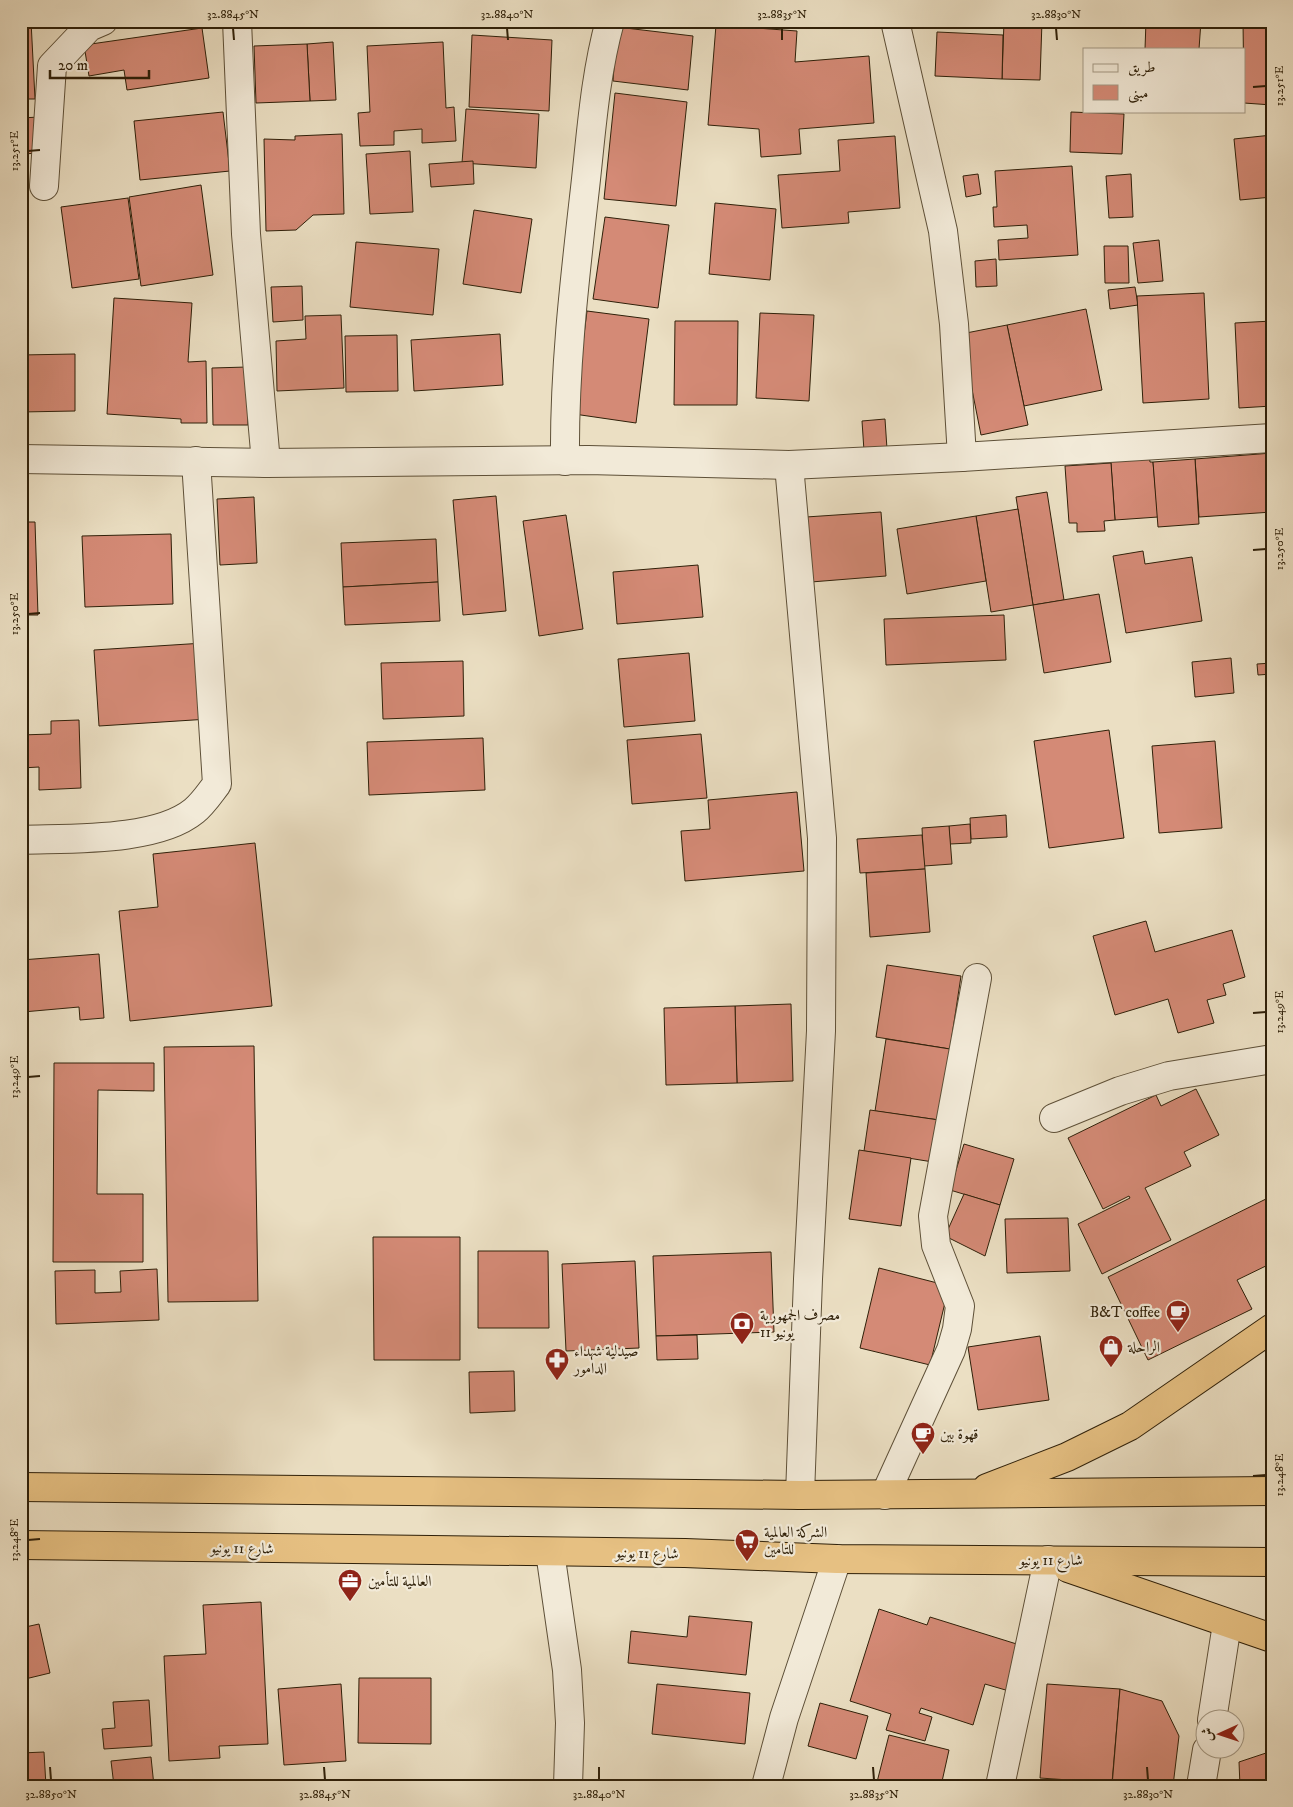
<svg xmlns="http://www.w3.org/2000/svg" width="1293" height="1807" font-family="'IM FELL DW Pica',Amiri,serif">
<rect width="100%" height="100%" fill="#ebdfc3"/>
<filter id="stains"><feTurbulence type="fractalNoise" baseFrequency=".004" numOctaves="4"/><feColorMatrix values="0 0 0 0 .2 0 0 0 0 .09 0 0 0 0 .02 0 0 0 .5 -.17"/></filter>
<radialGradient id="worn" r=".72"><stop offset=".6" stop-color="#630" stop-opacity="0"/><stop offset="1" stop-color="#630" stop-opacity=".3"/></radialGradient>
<!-- building -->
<g fill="#d48a76" stroke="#2f2009">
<path d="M21,21H31L35,99H21Z"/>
<path d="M1004,21H1042L1040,80L1002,79Z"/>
<rect x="1074" y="21" width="33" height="6"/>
<path d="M1146,21H1201L1199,49H1145Z"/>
<path d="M1243,21H1272V105L1244,103Z"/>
<path d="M716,25L797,31L795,62L869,56L874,123L799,129L801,154L761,157L759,129L708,125Z"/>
<path d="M617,27L693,36L688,90L613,81Z"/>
<path d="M202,28L209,78L127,90L124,70L89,76L84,45Z"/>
<path d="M937,32L1003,35L1002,79L935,76Z"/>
<path d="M472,35L552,40L549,111L469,107Z"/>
<path d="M333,42L336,100L310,101L307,44Z"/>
<path d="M443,42L446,108L454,107L456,141L422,143V129L394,131V145L360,146L358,113L370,112L367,46Z"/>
<path d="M307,44L310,101L256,103L254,46Z"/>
<path d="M615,93L687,102L676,206L604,199Z"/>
<path d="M466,109L539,114L536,168L462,163Z"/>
<path d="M223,112L230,171L140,180L134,121Z"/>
<path d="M1071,112L1124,114L1122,154L1070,152Z"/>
<path d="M39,117L41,153L21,154V118Z"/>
<path d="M342,134L344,214L313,215L296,230L266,231L264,139L295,140V136Z"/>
<path d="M1272,135V197L1240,200L1234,139Z"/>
<path d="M895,136L900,208L848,212L849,223L782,228L778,175L840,171L838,140Z"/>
<path d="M410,151L413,212L370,214L366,154Z"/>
<path d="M473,161L474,184L431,187L429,164Z"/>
<path d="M1072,166L1078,255L999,260L998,240L1028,238L1027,225L994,227L993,207H997L995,171Z"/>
<path d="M978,174L981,194L966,197L963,176Z"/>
<path d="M1131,174L1133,217L1109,218L1106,176Z"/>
<path d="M201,185L213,275L141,286L129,197Z"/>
<path d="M128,198L139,279L72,288L61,207Z"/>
<path d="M715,203L776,209L770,280L709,274Z"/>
<path d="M474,210L532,219L521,293L463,284Z"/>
<path d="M605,217L669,225L658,308L593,299Z"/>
<path d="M1159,240L1163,281L1138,283L1133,243Z"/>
<path d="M356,242L439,249L433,315L350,307Z"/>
<path d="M1104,246H1128L1129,283H1105Z"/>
<path d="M996,259L997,286L976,287L975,261Z"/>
<path d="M302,286L303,320L273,322L271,287Z"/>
<path d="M1135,287L1138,305L1110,309L1108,290Z"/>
<path d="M1204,293L1209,399L1143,403L1137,296Z"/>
<path d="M114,298L192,303L188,362L206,361L207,423H181V419L107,414Z"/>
<path d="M1086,309L1102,390L1024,406L1007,325Z"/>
<path d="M587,311L649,319L636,423L574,414Z"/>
<path d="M760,313L814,315L809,401L756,398Z"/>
<path d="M341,315L344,388L277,391L276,341L306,339L305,316Z"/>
<path d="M675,321H738L737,405H674Z"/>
<path d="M1272,321V406L1239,408L1235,323Z"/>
<path d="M1007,325L1028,425L981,435L961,334Z"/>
<path d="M500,334L503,385L414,391L411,340Z"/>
<path d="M397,335L398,391L346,392L345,336Z"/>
<path d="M75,354V411L21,412V355Z"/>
<path d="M247,367L248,425H213L212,368Z"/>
<path d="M885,419L887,449L864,451L862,421Z"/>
<path d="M1148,448L1150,462H1153L1158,517L1115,520L1110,451Z"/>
<path d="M1272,453V512L1199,517L1195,459Z"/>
<path d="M1195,459L1199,524L1158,527L1153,462Z"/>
<path d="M1111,463L1115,520L1104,521L1105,531L1077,532V523H1069L1065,466Z"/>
<path d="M1047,492L1064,600L1033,605L1016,497Z"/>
<path d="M496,496L506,611L463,615L453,500Z"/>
<path d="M254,497L257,563L220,565L217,499Z"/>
<path d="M1018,509L1033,605L991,612L976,516Z"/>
<path d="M881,512L886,576L811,582L806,517Z"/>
<path d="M566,515L583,629L539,636L523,521Z"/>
<path d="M976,516L986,581L907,594L897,529Z"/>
<path d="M21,522H35L38,615H21Z"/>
<path d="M171,534L173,604L85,607L82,536Z"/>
<path d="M436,539L438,582L343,587L341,543Z"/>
<path d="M1268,541H1272V569Z"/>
<path d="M1143,551L1145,564L1192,557L1202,621L1126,633L1113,556Z"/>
<path d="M698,565L703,617L617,624L613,572Z"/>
<path d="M438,582L440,621L345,625L343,587Z"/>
<path d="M1099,594L1111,662L1044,673L1033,605Z"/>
<path d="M1004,615L1006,660L886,665L884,619Z"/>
<path d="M204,643L209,719L99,726L94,650Z"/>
<path d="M689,653L695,721L624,727L618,659Z"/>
<path d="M1231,658L1234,693L1195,697L1192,662Z"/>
<path d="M463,661L464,716L383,719L381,663Z"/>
<path d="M1272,663V674L1258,675L1257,664Z"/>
<path d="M79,720L81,788L39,790V767L21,768V735L51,734V721Z"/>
<path d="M1109,730L1124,838L1049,848L1034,741Z"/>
<path d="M701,734L707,798L632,804L627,740Z"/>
<path d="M483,738L485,790L369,795L367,742Z"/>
<path d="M1215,741L1222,828L1159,833L1152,746Z"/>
<path d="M797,792L804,871L685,881L681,831L710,829L708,800Z"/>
<path d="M1006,815L1007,837L971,839L970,818Z"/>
<path d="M970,824L971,843L950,844L949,826Z"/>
<path d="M949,826L952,864L924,866L922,828Z"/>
<path d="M922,835L925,869L860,873L857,839Z"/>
<path d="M255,843L272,1006L130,1021L119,911L158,907L153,854Z"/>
<path d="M925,869L930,932L870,937L866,873Z"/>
<path d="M1146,921L1155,952L1232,930L1245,977L1223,984L1226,995L1207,1000L1214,1023L1178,1033L1168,999L1115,1015L1093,936Z"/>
<path d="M99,954L104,1018L80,1020L79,1007L23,1012L24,1027L21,1028V960Z"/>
<path d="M887,965L961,976L950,1049L876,1037Z"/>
<path d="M791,1004L793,1081L737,1083L735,1006Z"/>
<path d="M735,1006L737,1083L666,1085L664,1008Z"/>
<path d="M886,1039L950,1049L939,1120L875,1111Z"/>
<path d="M254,1046L258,1301L168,1302L164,1047Z"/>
<path d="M54,1063H154V1091L98,1090L97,1194H143V1262H53Z"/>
<path d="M1196,1089L1219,1135L1184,1152L1191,1166L1145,1188L1171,1240L1102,1274L1078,1224L1130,1198L1129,1196L1103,1209L1068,1138L1156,1095L1161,1106Z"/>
<path d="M870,1110L939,1120L933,1162L864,1151Z"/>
<path d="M964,1144L1014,1159L1000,1205L950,1190Z"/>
<path d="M859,1150L911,1158L901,1226L849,1219Z"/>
<path d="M964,1194L1000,1205L985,1256L945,1236Z"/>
<path d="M1272,1196V1263L1237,1280L1252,1309L1148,1360L1108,1277Z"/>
<path d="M1068,1218L1070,1271L1007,1273L1005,1219Z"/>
<path d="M373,1237H460V1360H374Z"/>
<path d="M478,1251H548L549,1328H478Z"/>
<path d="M771,1252L774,1332L656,1336L653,1256Z"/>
<path d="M635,1261L639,1348L566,1351L562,1264Z"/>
<path d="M879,1268L949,1286L930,1365L860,1348Z"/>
<path d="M157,1269L159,1320L56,1324L55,1271L95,1270V1293L121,1292L120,1271Z"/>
<path d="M697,1335L698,1359L657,1360L656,1336Z"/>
<path d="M1040,1336L1049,1400L978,1410L968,1347Z"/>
<path d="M514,1371L515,1411L470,1413L469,1372Z"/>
<path d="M261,1602L268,1744L219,1746L220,1758L169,1761L164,1656L206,1654L203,1605Z"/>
<path d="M879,1609L927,1625L930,1617L1023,1646L1009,1691L985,1684L973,1725L921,1708L919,1713L932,1717L925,1741L886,1730L891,1714L850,1701Z"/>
<path d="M689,1616L752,1622L746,1675L628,1663L631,1631L687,1637Z"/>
<path d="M39,1624L50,1673L21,1680V1628Z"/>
<path d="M359,1678H431V1744L358,1743Z"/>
<path d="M341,1684L346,1761L284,1765L278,1689Z"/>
<path d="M657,1684L750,1693L745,1744L652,1734Z"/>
<path d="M1047,1684L1120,1689L1112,1783L1040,1778Z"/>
<path d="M1120,1689L1162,1701L1179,1736L1173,1786H1112Z"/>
<path d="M149,1700L152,1746L104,1749L102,1729L115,1728L113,1702Z"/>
<path d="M820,1703L868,1716L856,1759L808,1746Z"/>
<path d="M1266,1721H1272V1776L1269,1752Z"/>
<path d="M889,1735L949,1750L941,1786H876Z"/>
<path d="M44,1752L46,1786H21V1753Z"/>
<path d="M1269,1752L1272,1786H1240L1239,1762Z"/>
<path d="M151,1757L154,1786H114L111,1761Z"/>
</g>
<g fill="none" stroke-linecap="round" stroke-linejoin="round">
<defs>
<g id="street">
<path d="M237,21L246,234L266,463"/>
<path d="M895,21L943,231L954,324L962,457"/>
<path d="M44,186L52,66L89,27L103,21"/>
<path d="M21,459L266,463L588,460L789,465L962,457L1272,438"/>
<path d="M565,461C564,372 574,285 584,197C591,138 594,79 610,21"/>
<path d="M789,465L822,838L821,1031L808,1279L800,1495"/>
<path d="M21,840C70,838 156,842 194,811C203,804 210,793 217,784L196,461"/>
<path d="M1054,1118L1120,1091L1169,1076L1272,1059"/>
<path d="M885,1495L951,1350L957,1329L960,1306L936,1245L933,1216L977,978"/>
<path d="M550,1552L567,1670L570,1723L568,1786"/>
<path d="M1212,1720L1227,1624"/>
<path d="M766,1786L784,1718L837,1559"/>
<path d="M1000,1786L1048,1560"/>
<path d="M1201,1786L1207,1750"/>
</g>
<g id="highway">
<path d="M21,1487L800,1495L1272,1491"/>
<path d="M987,1488L1067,1457L1130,1426L1272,1328"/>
<path d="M21,1545L685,1553L837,1559L1272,1562"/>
<path d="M1068,1568L1272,1638"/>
</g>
</defs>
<!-- street casing -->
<use href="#street" stroke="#5e5038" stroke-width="30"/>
<!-- highway casing -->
<use href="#highway" stroke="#2f2009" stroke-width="30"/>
<!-- street -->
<use href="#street" stroke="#f2ead8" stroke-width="28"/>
<!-- highway -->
<use href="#highway" stroke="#e6c082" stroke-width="28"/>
</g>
<!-- ticks -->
<path fill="none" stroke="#2f2009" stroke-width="2" d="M233,28L234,40M507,28L508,40M782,28V40M1056,28L1057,40M1253,87L1266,86M28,151L40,150M1253,550L1266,549M28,614L40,613M1253,1013L1266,1012M28,1077L40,1076M1253,1476L1266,1475M28,1540L40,1539M50,1767L51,1780M324,1767L325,1780M599,1767V1780M873,1767L874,1780M1147,1767L1148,1780"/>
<!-- icons -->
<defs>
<symbol id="cafe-pin" viewBox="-11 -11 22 30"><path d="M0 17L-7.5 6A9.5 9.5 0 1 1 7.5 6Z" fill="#8f2418" stroke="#f2ead8"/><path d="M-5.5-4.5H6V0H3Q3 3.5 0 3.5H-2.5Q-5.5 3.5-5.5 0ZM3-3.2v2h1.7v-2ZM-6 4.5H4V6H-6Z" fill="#fff"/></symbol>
<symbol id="bank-pin" viewBox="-11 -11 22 30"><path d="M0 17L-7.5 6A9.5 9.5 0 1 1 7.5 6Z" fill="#8f2418" stroke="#f2ead8"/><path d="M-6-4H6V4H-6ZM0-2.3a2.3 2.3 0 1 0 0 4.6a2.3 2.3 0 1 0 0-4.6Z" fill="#fff"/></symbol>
<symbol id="shop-pin" viewBox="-11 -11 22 30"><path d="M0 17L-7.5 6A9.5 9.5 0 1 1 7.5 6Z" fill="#8f2418" stroke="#f2ead8"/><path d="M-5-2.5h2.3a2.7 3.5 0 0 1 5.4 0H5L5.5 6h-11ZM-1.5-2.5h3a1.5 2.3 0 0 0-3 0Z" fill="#fff"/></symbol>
<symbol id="pharmacy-pin" viewBox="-11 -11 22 30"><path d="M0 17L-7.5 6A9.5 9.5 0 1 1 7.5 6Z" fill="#8f2418" stroke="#f2ead8"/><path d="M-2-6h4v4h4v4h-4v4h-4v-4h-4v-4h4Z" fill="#fff"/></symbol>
<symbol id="supermarket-pin" viewBox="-11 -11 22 30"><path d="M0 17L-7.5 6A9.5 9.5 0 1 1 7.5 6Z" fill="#8f2418" stroke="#f2ead8"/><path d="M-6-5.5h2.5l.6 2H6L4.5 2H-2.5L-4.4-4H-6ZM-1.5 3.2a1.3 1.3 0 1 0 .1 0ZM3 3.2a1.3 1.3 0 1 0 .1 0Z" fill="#fff"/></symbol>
<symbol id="office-pin" viewBox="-11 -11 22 30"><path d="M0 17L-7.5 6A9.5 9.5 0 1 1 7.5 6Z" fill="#8f2418" stroke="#f2ead8"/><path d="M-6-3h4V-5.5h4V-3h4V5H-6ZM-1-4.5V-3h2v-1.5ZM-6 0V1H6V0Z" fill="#fff"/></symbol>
</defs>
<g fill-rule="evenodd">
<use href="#cafe-pin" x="1164" y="1298" width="28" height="38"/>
<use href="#bank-pin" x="728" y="1310" width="28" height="38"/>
<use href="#shop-pin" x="1097" y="1333" width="28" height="38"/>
<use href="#pharmacy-pin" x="543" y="1346" width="28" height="38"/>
<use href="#cafe-pin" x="909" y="1420" width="28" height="38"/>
<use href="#supermarket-pin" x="733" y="1527" width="28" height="38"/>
<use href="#office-pin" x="336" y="1567" width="28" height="38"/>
</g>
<g text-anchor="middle" stroke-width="4.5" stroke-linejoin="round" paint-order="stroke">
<!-- poi labels -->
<g font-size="15" fill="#2f2009" stroke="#f2ead8" text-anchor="start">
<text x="1160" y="1317" text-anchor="end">B&amp;T coffee</text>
<text x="760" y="1320">مصرف الجمهورية<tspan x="760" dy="17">11 يونيو</tspan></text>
<text x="1128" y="1352">الراحلة</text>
<text x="574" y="1356">صيدلية شهداء<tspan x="574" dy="17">الدامور</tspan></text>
<text x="940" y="1439">قهوة بين</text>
<text x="764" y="1537">الشركة العالمية<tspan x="764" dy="17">للتامين</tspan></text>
<text x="368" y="1586">العالمية للتأمين</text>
</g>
<!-- street labels -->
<g font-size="15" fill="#2f2009" stroke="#f2ead8">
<text transform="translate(242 1548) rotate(1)" y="5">شارع 11 يونيو</text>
<text transform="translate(647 1553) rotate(1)" y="5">شارع 11 يونيو</text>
<text x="1051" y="1565">شارع 11 يونيو</text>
</g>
</g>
<!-- margin -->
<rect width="1293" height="1807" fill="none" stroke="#ebdfc3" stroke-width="55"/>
<!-- legend -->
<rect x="1083" y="48" width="162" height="65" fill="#f2ead8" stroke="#a49985"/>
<rect x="1093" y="64" width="25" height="8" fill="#f2ead8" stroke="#a49985"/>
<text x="1128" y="72" font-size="15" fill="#2f2009">طريق</text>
<rect x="1093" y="85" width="25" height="15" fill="#d48a76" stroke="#a49985"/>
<text x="1128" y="98" font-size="15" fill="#2f2009">مبنى</text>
<!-- north arrow -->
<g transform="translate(1220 1734) rotate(267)"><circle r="24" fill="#f2ead8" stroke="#a49985"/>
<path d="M0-4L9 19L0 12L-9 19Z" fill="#8f2418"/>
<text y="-8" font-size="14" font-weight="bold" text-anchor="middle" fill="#2f2009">ش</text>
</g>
<!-- scale -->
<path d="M50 70v8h99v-8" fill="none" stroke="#2f2009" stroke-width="2.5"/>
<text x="58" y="70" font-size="15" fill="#2f2009" stroke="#f2ead8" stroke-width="4" paint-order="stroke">20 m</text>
<rect x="28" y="28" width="1238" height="1752" fill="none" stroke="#2f2009" stroke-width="2"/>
<g font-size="12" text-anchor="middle" fill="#2f2009">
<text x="233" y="18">32.8845°N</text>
<text x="507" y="18">32.8840°N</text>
<text x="782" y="18">32.8835°N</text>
<text x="1056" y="18">32.8830°N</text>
<text transform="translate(1279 86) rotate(-90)" y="4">13.251°E</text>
<text transform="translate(14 151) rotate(-90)" y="4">13.251°E</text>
<text transform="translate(1279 549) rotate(-90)" y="4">13.250°E</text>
<text transform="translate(14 614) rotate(-90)" y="4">13.250°E</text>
<text transform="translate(1279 1012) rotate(-90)" y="4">13.249°E</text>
<text transform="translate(14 1077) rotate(-90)" y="4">13.249°E</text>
<text transform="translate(1279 1475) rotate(-90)" y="4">13.248°E</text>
<text transform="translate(14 1540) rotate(-90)" y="4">13.248°E</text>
<text x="51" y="1798">32.8850°N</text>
<text x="325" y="1798">32.8845°N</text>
<text x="599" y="1798">32.8840°N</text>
<text x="874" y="1798">32.8835°N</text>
<text x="1148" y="1798">32.8830°N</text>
</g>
<rect width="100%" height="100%" filter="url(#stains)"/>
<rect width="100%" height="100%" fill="url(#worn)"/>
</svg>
